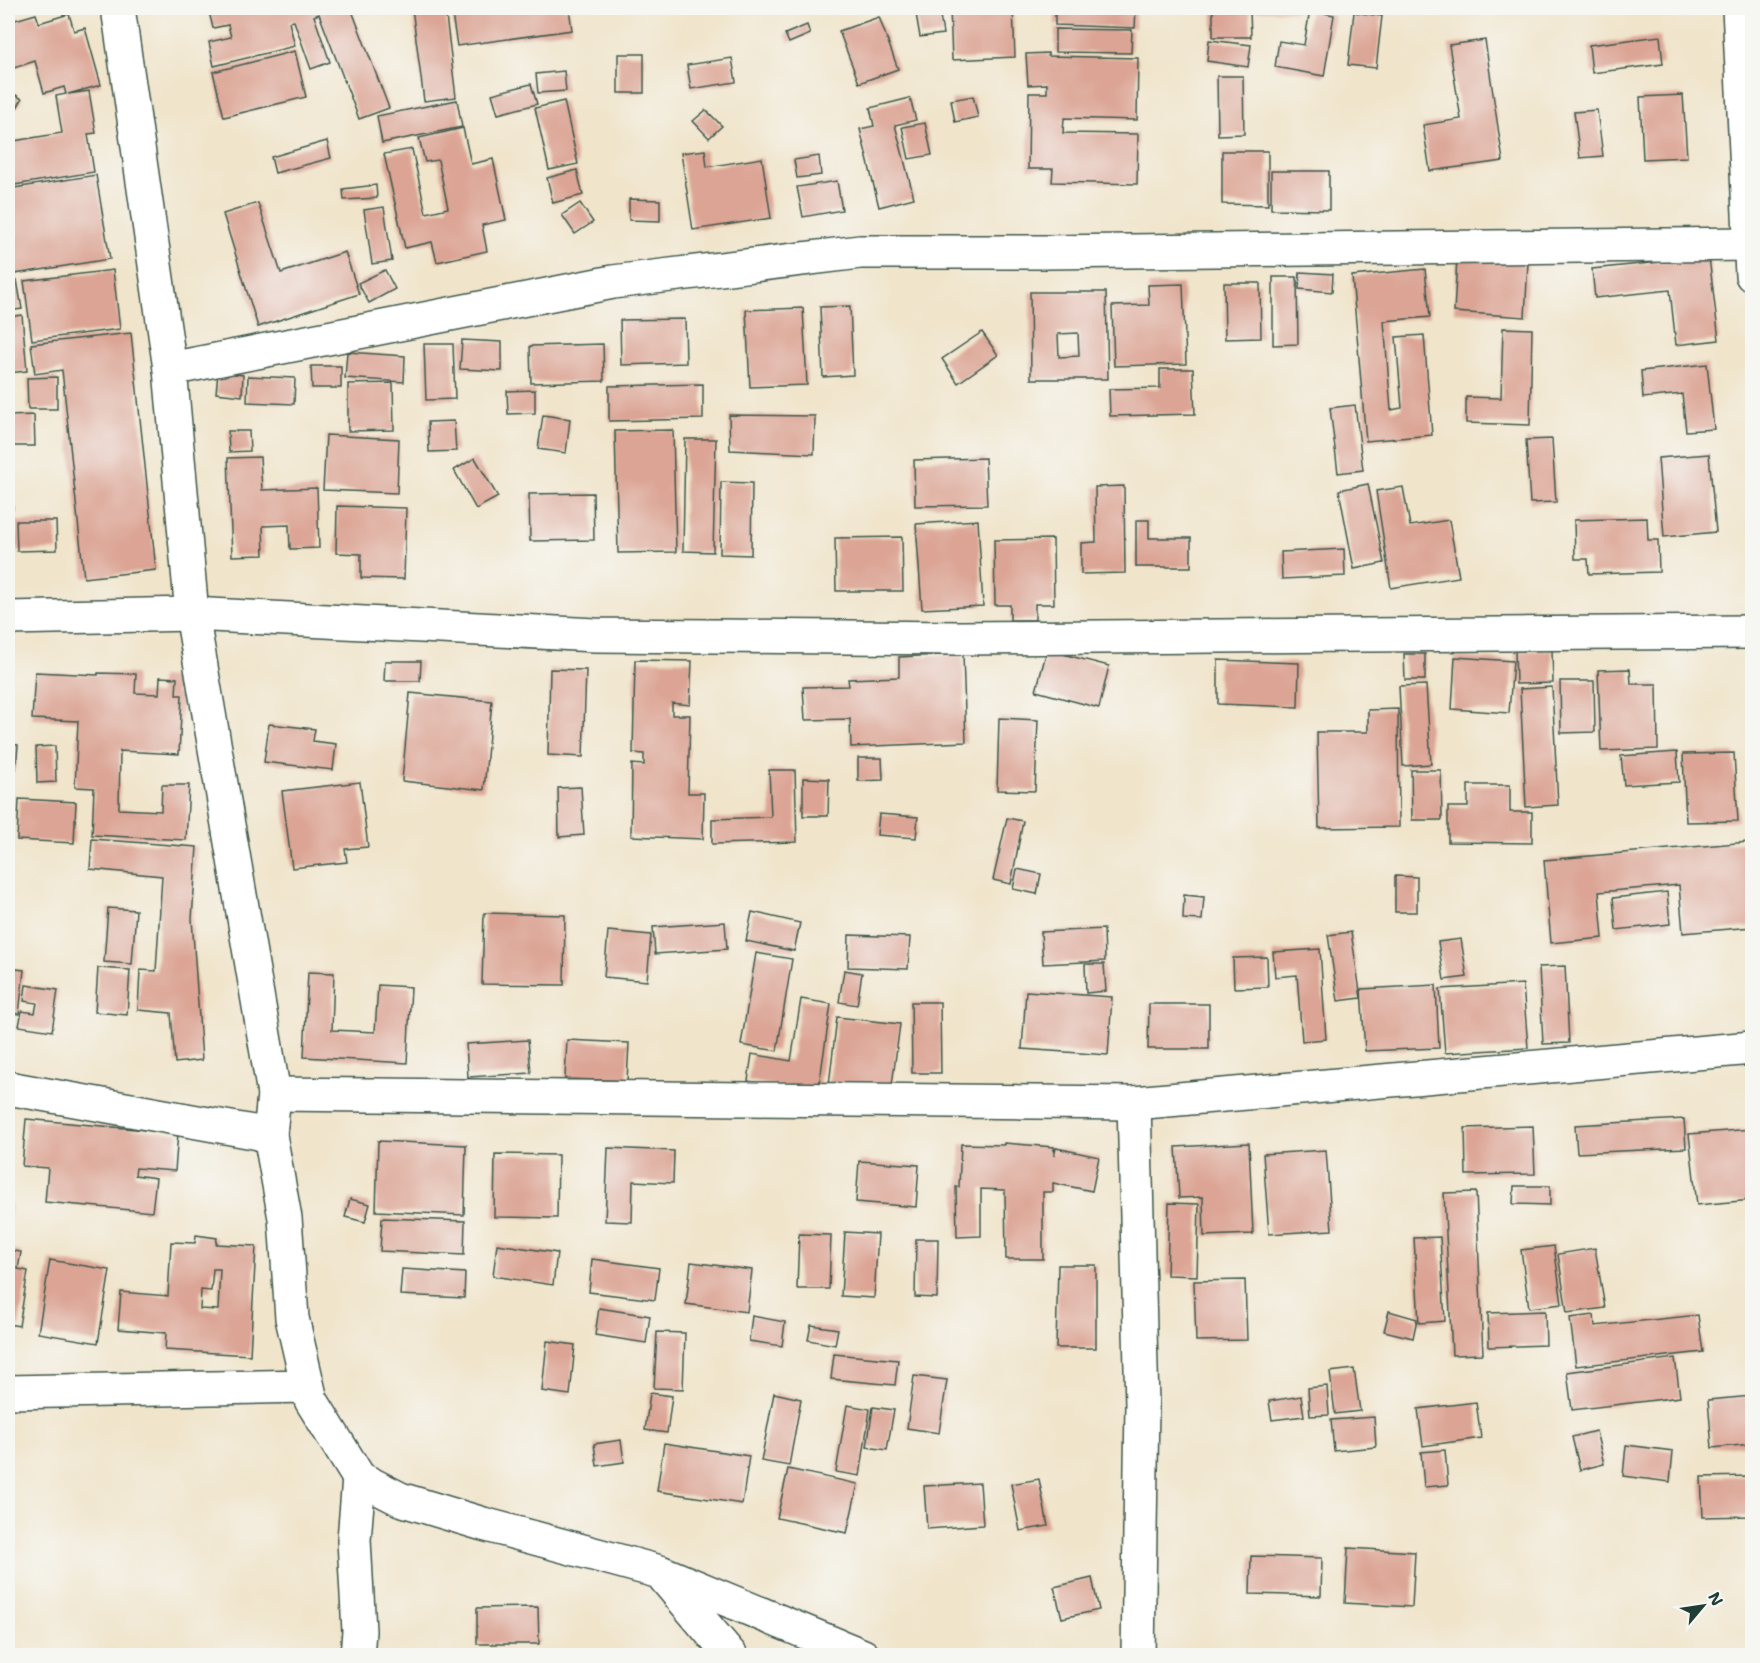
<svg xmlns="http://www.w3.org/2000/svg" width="1760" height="1663" font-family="'Shantell Sans',sans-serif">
<rect width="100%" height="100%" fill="#f6f6f2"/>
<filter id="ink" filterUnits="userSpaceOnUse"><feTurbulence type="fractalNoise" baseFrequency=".0167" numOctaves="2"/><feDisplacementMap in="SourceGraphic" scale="12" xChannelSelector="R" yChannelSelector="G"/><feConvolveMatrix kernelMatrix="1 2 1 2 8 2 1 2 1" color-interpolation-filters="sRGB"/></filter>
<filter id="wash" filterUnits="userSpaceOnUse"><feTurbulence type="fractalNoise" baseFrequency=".008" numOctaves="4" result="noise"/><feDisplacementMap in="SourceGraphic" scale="24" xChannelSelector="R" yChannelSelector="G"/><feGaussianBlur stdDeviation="1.35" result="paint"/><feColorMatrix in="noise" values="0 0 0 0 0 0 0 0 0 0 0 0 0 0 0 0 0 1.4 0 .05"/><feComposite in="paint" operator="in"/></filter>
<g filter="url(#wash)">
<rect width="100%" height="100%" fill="#f0e4ca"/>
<g id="blocks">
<!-- building -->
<g fill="#dba494" fill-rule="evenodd">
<path d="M208,8H351L389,108L359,119L319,14L314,16L330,62L311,69L294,21L289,22L295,46L214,66L209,42L231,37L228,25L213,28Z"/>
<path d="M412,8H445L456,97L424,101Z"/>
<path d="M451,8H478L479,11L502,8H569L572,30L457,46Z"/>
<path d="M950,8H1013L1015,57L952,60Z"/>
<path d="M1055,8H1136L1135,28L1055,25Z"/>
<path d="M1213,8H1300V11H1250L1251,37H1213Z"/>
<path d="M939,9L943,34L920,37L916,14Z"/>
<path d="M1310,10L1334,15L1324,76L1275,67L1279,41L1304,45Z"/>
<path d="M1354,12L1382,16L1376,68L1348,65Z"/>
<path d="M36,14L39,23L69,14L74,31L85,28L101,85L68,94L89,91L96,133L88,134L94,172L8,186V142L62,133L56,96L66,94L64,87L44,93L35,61L8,70V22Z"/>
<path d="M879,17L898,69L859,83L839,31Z"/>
<path d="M807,25L810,34L789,43L785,34Z"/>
<path d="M1055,29L1132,30L1131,53L1055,52Z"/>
<path d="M1660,36L1663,64L1592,73L1589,45Z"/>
<path d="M1209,40L1251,45L1248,67L1207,61Z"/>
<path d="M1485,40L1503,161L1430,171L1423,125L1461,119L1449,45Z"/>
<path d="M295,51L306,97L224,117L213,72Z"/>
<path d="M1048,53V56L1138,58L1137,120L1064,118L1063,133L1138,134L1137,184L1052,182L1053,169H1028L1029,93H1047V84L1028,85L1026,54Z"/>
<rect x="618" y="54" width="26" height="39"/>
<path d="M732,58L736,82L691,89L687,65Z"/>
<path d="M564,71L566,91L538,93L536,74Z"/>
<path d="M1217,76H1243L1244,134L1218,135Z"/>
<path d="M531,84L537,104L498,114L492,94Z"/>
<path d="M11,92L22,99L17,108L8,103Z"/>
<path d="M1683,95L1687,157L1643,159L1640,97Z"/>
<path d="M973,96L978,117L955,122L951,100Z"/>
<path d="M910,98L916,120L895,125L914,198L879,207L860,129L874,126L870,108Z"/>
<path d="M457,100L462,127L382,143L377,116Z"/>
<path d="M564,101L578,164L549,170L535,108Z"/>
<path d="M706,110L722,126L709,138L693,121Z"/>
<path d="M1597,110L1603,156L1580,158L1574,112Z"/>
<path d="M925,123L932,155L909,159L902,127Z"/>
<path d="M463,128L471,164L493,159L506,220L482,225L487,251L437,262L432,242L405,248L384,154L412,149L426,213L448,208L438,160L425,162L419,138Z"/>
<path d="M327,141L331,158L275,173L271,157Z"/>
<path d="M705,150L707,167L762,158L771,218L693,230L681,153Z"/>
<path d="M1222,151H1268V205L1222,204Z"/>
<path d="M819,156L821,175L797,178L794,160Z"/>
<path d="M577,170L583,195L553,203L547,178Z"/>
<path d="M1271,171H1329V210L1271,209Z"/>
<path d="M96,175L110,259L8,275V189Z"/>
<path d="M837,181L842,210L803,217L797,187Z"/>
<path d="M376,185L377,198L344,200L343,189Z"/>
<path d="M629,199L660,200V221L629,220Z"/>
<path d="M258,203L281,273L345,252L359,294L258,327L223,214Z"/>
<path d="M580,203L593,222L575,234L562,215Z"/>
<path d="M384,207L392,261L372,264L364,210Z"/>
<path d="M1709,257L1719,340L1676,345L1670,290L1595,298L1592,269Z"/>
<path d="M1457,258L1528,262L1525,317L1454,312Z"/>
<path d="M1425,269L1430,317L1384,321L1391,410L1402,408L1396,337L1424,335L1432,435L1366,441L1352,276Z"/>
<path d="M113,270L120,329L32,340L24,281Z"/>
<path d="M385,270L395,289L369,303L358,283Z"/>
<path d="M1300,272L1333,274L1332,292L1299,289Z"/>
<path d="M1273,277H1297L1298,344L1273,345Z"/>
<path d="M17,280L22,309L8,311V281Z"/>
<path d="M1224,283H1260L1261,338L1225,339Z"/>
<path d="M1183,284L1186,364L1114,366L1112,306L1149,305L1148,285Z"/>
<path d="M1030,292H1106L1108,379H1031ZM1078,333L1079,356L1059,357L1058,334Z"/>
<path d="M850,306L853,375L823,377L820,307Z"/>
<path d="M803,308L807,385L750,387L746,310Z"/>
<path d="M22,315L27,371L8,373V317Z"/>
<path d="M685,319L686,363L621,365L620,320Z"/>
<path d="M1503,328L1532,329L1530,425L1466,423V397L1501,398Z"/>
<path d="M982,332L998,355L958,383L942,359Z"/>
<path d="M131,333L156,570L84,578L62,370L35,374L31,344Z"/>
<path d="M462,340L502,342V371L460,369Z"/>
<path d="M424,344H453L455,399L426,400Z"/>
<path d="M603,344L604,381L531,383L530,346Z"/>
<path d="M347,352L405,356L404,382L345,378Z"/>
<path d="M1707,364L1714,429L1686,431L1682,394L1643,398L1641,371Z"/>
<path d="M311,366H341V388H312Z"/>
<path d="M1160,369H1193L1195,414L1110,416L1109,389L1160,388Z"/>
<path d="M218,372L243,375L242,396L216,393Z"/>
<path d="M248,376L295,378L294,404L247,402Z"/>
<path d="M57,377V409H28L27,378Z"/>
<path d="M393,383L394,430L348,431V384Z"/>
<path d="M703,384V419L609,421V386Z"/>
<path d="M535,390V413L508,414L507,391Z"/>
<path d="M1355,405L1363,470L1338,473L1330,408Z"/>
<path d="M34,415L35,446H8V416Z"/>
<path d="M543,415L570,419L566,453L538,449Z"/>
<path d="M729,415L815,416L814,454L730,450Z"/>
<path d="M454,421L456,451L429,452L428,422Z"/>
<path d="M673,430L676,552L618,553L615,431Z"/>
<path d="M228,431H249L250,451L229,452Z"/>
<path d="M326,435L399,439L397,493L323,490Z"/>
<path d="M685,439H716L713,552L683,551Z"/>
<path d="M1552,439L1556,502L1530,503L1526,440Z"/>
<path d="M1709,454L1716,532L1664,537L1658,458Z"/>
<path d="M260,457L262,490L317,488L319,548L290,549L289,525L263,526L264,555L232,556L228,458Z"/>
<path d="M475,458L498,497L476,509L454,470Z"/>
<path d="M985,458L987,505L915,506L914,460Z"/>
<path d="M8,464H9L13,509H8Z"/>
<path d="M721,482L752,483L751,555L720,554Z"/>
<path d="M1368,484L1384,563L1354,569L1339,490Z"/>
<path d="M1124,486L1125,573L1081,574V543L1096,542L1095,487Z"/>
<path d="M1403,487L1410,526L1449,520L1459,577L1391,588L1376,491Z"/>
<path d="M593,493L594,540L530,541L529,494Z"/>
<path d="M337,506L406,508L404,579L361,578V554L336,553Z"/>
<path d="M1647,518L1648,540H1658L1659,572L1589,574L1588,559H1575L1574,520Z"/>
<path d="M978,520L983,606L922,609L916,524Z"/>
<path d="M1136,520H1149V538H1191V567H1136Z"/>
<path d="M16,521H56L57,550L17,551Z"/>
<path d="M902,537L903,591H836L835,538Z"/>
<path d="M1053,539L1054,604H1035V620H1010V605H995L994,540Z"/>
<path d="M1344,549L1345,576L1282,579L1281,552Z"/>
<path d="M1047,650L1109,666L1099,708L1036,691Z"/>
<path d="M1552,650L1553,683L1516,684L1515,651Z"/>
<path d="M963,654L966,742L851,747L850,719L805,720L803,687L849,686L848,679L899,677V657Z"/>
<path d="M1404,654H1425V680H1405Z"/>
<path d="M1455,657L1513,661L1509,713L1452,709Z"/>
<path d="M635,660L692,661L690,705L672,703V715H690L688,793H704L703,839L631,836L632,764L644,765V754L633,753Z"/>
<path d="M1218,660L1299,663L1298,707L1218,704Z"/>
<path d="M385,661H421L420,681H384Z"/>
<path d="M550,669L586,670L583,757L548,755Z"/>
<path d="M1630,669L1631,684H1657L1658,749L1601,751L1598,670Z"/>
<path d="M35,672L98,675V673L136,674L135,693L159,694L160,677L177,678L176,695H182L179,754L120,751L119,809L161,811L162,785H189L186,840L92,835L94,788L75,787L78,721L32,719Z"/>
<path d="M1560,681H1594L1595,732L1561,733Z"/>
<path d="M1426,685L1431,764L1403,766L1399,686Z"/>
<path d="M1552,687L1558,805L1526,807L1520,689Z"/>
<path d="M410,693L492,701L484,790L402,781Z"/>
<path d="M1398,709L1399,827L1319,828L1317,732H1368V710Z"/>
<path d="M999,718L1038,720L1035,791L997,790Z"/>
<path d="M269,724L315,729L313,741L336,744L333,770L264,762Z"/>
<path d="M8,744L18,745L16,769H8Z"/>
<path d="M55,746L56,782L37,783L36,747Z"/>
<path d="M1677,752L1679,782L1624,785L1621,756Z"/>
<path d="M1734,753L1738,821L1686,822L1683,754Z"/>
<path d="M858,758H882L883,780L858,781Z"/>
<path d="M769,770H795L797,842L712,844V819L771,817Z"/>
<path d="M1411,770H1441L1442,820H1412Z"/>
<path d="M803,778L829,779L828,816H803Z"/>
<path d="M360,782L368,847L345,849L347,862L292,868L282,791Z"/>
<path d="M1468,785H1510V812H1532V843L1448,842V807H1468Z"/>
<path d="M581,787L584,835L559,837L558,788Z"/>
<path d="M19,799L76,802L74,843L17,840Z"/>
<path d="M879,814L918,817L916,838L877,835Z"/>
<path d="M1007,818L1023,821L1011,884L993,880Z"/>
<path d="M92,839L197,847L192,919L202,1060L175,1063L171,1013L138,1010L140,970L156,971L162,876L90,869Z"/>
<path d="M1748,842L1752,886V927L1683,933L1679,885L1599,892L1603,938L1551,943L1544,860Z"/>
<path d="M1017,869L1041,874L1037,894L1013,889Z"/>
<path d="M1395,876L1417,877V912H1395Z"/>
<path d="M1667,892L1670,924L1616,930L1613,898Z"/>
<path d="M1184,895L1204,897L1202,920L1183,919Z"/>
<path d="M108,908L136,910L132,964L104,962Z"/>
<path d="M752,912L800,923L794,951L746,941Z"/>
<path d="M484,913L565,915L564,985L482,984Z"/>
<path d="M725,922L727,949L655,954L653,927Z"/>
<path d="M1104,929L1105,961L1043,964L1041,932Z"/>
<path d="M608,931L651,935L647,981L604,977Z"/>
<path d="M1351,932L1361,998L1338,1001L1328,935Z"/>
<path d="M849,935L910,937L908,969L848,967Z"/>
<path d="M1461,939L1467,977L1444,980L1438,942Z"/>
<path d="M1320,949L1326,1039L1302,1041L1297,975L1275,977L1273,952Z"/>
<path d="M756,953L792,959L777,1051L741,1045Z"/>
<path d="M1267,957L1268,987L1234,988L1233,958Z"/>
<path d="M1085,964H1104L1106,991L1086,993Z"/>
<path d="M1565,966L1569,1043L1543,1044L1539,967Z"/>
<path d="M8,968L24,970L19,1014L8,1013Z"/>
<path d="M98,968L130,970L127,1015L95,1012Z"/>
<path d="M844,970L862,973L857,1005L839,1002Z"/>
<path d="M308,972L334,973L332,1030L375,1032L378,985L411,987L407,1063L304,1057Z"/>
<path d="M1523,984L1528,1048L1445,1053L1440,989Z"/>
<path d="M26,985L58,990L52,1031L19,1026L22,1011L35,1013L37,1003L24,1001Z"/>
<path d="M1436,985L1439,1048L1365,1051L1361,989Z"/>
<path d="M1026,991L1112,997L1108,1055L1022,1049Z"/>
<path d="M801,999L831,1004L818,1093L748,1081L752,1054L791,1061Z"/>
<path d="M911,1002H940L941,1073H912Z"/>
<path d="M1149,1004H1209V1049H1148Z"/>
<path d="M837,1017L900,1024L891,1093L829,1085Z"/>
<path d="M528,1040L531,1073L468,1077L466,1044Z"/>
<path d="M567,1040L629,1043L627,1081L565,1079Z"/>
<path d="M26,1119L178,1133L175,1171L136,1168L135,1175L156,1178L152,1212L45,1202L48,1168L22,1166Z"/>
<path d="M1684,1119L1686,1148L1577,1153L1575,1125Z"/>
<path d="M1533,1126L1535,1174L1466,1175L1465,1128Z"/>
<path d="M1752,1129V1200L1697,1205L1689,1134Z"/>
<path d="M378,1141L466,1145L464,1215L376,1211Z"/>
<path d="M1004,1143L1054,1147V1156L1056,1148L1099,1157L1092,1191L1053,1183V1192H1043V1259H1006L1005,1190L981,1189V1236L957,1237L956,1187H959L961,1144L1004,1145Z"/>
<path d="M1249,1143L1253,1234L1204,1236L1203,1197L1179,1198L1176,1147Z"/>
<path d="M608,1148L674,1151L673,1183L633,1181L632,1222L605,1221Z"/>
<path d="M1326,1150L1332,1230L1269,1234L1263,1154Z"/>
<path d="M495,1154L558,1155L557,1218L494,1217Z"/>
<path d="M859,1161L919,1165L916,1207L856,1202Z"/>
<path d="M1514,1186H1550V1205L1513,1204Z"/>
<path d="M1476,1192L1483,1354L1452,1355L1444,1193Z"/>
<path d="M350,1199L370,1204L365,1222L345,1217Z"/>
<path d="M1169,1203L1199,1204L1197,1276L1167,1275Z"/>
<path d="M8,1204L12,1205L9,1221H8Z"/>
<path d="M382,1218L465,1221L464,1255L380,1251Z"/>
<path d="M845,1232L878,1234L874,1298L841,1296Z"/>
<path d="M799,1234L831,1235L829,1289H797Z"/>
<path d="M196,1235L217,1238L216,1244L256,1246L250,1355L165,1350L166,1333L118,1329L121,1292L168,1296L171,1242L195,1243ZM213,1269H220L218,1310L200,1309L201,1290L211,1291Z"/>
<path d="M1440,1237L1445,1321L1419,1323L1414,1238Z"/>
<path d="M916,1239H938L937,1298L915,1297Z"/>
<path d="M497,1244L557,1253L553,1285L493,1276Z"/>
<path d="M1554,1246L1562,1304L1529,1308L1521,1250Z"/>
<path d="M1595,1248L1605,1308L1567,1313L1558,1254Z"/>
<path d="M8,1250L21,1252L18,1269L28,1271L19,1326L8,1324Z"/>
<path d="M592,1259L659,1268L655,1300L589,1292Z"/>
<path d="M50,1260L110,1270L98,1343L38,1333Z"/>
<path d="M691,1262L752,1270L747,1312L686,1304Z"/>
<path d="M1058,1265H1096V1348H1056Z"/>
<path d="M402,1269L465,1273L464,1298L400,1295Z"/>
<path d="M1245,1280L1247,1340L1196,1341L1194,1281Z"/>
<path d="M599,1308L650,1316L646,1343L595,1335Z"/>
<path d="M1389,1311L1417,1319L1413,1338L1384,1331Z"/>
<path d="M1545,1311L1546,1345L1489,1347L1488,1313Z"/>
<path d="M1594,1315L1595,1326L1698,1315L1703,1352L1576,1366L1570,1318Z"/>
<path d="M752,1316L785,1322L782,1346L749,1341Z"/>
<path d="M811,1325L838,1329L835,1345L808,1340Z"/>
<path d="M657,1332L685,1333L683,1389L654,1388Z"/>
<path d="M547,1341L575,1345L570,1395L542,1391Z"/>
<path d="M834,1354L898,1360L895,1385L831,1379Z"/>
<path d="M1675,1358L1680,1397L1572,1410L1567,1372Z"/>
<path d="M1354,1369L1360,1411L1335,1414L1330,1372Z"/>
<path d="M914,1376L947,1380L939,1433L907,1428Z"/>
<path d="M1327,1386L1329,1415L1310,1416L1308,1388Z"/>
<path d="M650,1393L672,1396L667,1433L645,1430Z"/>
<path d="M774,1393L801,1399L789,1466L761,1461Z"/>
<path d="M1301,1396L1304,1416L1272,1420L1269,1401Z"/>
<path d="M1752,1396V1444L1712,1448L1708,1400Z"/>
<path d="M1476,1402L1481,1438L1423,1446L1418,1409Z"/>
<path d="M847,1405L870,1409L860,1476L836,1472Z"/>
<path d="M873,1407L894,1410L887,1450L867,1447Z"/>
<path d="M1374,1417L1376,1447L1334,1451L1331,1420Z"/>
<path d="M1596,1431L1604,1464L1580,1470L1572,1437Z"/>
<path d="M621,1440L624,1462L597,1466L594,1444Z"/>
<path d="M664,1443L749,1456L742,1504L657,1491Z"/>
<path d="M1626,1445L1673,1451L1670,1482L1623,1476Z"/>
<path d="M1445,1450L1448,1485L1424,1487L1421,1452Z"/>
<path d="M788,1469L858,1484L847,1533L777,1518Z"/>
<path d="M1752,1476V1516L1703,1517L1701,1477Z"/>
<path d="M1039,1479L1048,1526L1020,1531L1011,1484Z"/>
<path d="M980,1483L983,1525L927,1529L924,1486Z"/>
<path d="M1348,1548L1415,1552L1412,1607L1345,1603Z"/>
<path d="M1251,1556L1322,1558L1321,1596L1250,1594Z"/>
<path d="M1092,1578L1099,1610L1062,1618L1054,1587Z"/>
<path d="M538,1607L539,1644H477V1608Z"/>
</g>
</g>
</g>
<g filter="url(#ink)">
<use href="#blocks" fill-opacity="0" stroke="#3e564a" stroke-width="1.5"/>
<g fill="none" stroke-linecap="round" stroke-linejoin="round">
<defs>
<g id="minor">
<path d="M118,8L170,369L192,614L274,1094L270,1135L285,1218L292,1318L311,1400L359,1478L400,1499L483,1524L660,1572L863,1656"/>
<path d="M1739,8L1752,275"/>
<path d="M170,369L613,282L860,252H1045L1750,244"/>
<path d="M8,618L192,614L595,635L961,638L1752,632"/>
<path d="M8,1088L270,1135"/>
<path d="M274,1094L1134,1103L1752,1048"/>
<path d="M1134,1103L1142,1405L1138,1656"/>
<path d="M8,1392L307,1386"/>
<path d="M665,1578L731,1656"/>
<path d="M357,1656L359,1631L354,1540L359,1478"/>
</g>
</defs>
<!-- minor casing -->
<use href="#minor" stroke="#3e564a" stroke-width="36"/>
<!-- minor -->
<use href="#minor" stroke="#fff" stroke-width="33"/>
</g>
</g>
<!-- margin -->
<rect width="1760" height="1663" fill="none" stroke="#f6f6f2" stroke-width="30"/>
<!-- north arrow -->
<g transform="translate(1703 1606) rotate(61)" stroke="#f6f6f2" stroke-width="4.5" paint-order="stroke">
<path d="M0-4.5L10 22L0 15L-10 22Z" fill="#1f3d34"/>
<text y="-9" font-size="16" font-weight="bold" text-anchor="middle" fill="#1f3d34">N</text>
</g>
</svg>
